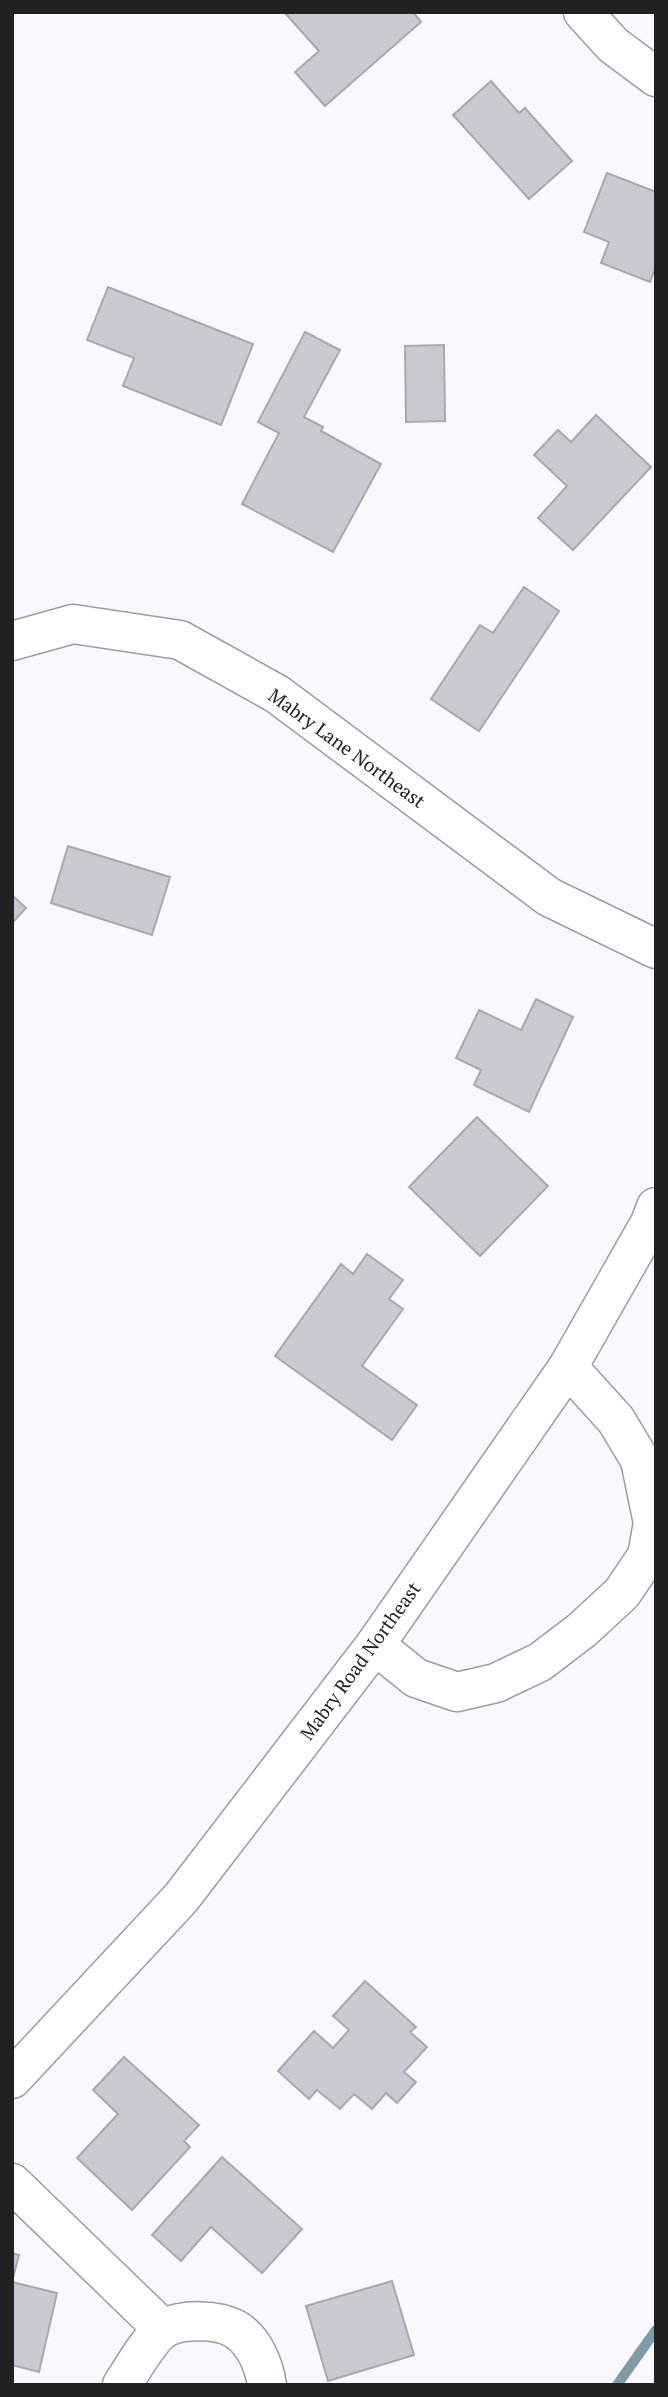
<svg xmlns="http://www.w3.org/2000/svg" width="668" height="2397" font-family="'PT Serif',serif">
<rect width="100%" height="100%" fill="#faf8fe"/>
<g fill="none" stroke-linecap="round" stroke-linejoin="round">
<!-- stream -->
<path stroke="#809ba8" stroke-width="10" d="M617,2385L656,2330"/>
</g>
<!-- building -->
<g fill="#cac8d1" stroke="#a9a7b0" stroke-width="2">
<path d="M284,12H413L421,22L325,106L295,72L319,51Z"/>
<path d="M491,81L519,113L525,108L572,161L529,199L453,115Z"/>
<path d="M607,173L656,192V267L650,282L601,263L609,242L584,232Z"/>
<path d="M108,287L253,344L221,425L123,386L134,358L87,340Z"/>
<path d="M305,332L340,350L304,417L323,427L321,431L381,464L333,552L242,504L279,433L258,422Z"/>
<path d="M444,345L445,421L406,422L405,346Z"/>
<path d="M596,415L651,467L573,550L538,518L567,486L534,455L558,430L571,442Z"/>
<path d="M524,587L559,611L479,731L431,699L480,625L493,633Z"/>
<path d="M68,846L170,877L152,935L51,903Z"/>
<path d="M12,895L26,908L12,923Z"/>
<path d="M536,999L573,1017L529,1112L474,1085L481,1070L456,1058L479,1010L521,1030Z"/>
<path d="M477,1117L548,1186L480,1256L409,1187Z"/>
<path d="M367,1254L403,1280L389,1299L403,1309L362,1366L417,1405L392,1440L275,1356L341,1264L353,1274Z"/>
<path d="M365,1981L416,2027L410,2032L427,2047L404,2072L416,2082L397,2103L386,2093L372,2109L354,2094L340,2109L317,2090L309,2099L278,2071L314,2031L333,2048L349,2030L333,2016Z"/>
<path d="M124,2057L199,2125L184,2141L190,2147L132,2210L77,2158L118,2114L93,2090Z"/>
<path d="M222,2157L302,2229L262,2273L211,2227L181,2261L152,2235Z"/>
<path d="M12,2253L19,2255L12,2282L57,2293L39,2372L12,2365Z"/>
<path d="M392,2281L414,2355L328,2381L306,2306Z"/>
</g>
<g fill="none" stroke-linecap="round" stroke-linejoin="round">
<defs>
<g id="minor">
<path d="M583,12L613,45L656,77"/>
<path d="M12,641L73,624L180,640L277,694L549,897L656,949"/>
<path d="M375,1645L416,1678L457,1692L496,1683L540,1662L582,1630L622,1593L647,1556L653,1523L640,1460L616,1420L568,1367"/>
<path d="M12,2079L181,1898L375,1645L568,1367L650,1223L656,1207"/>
<path d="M12,2183L163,2329"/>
<path d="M122,2385C131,2371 152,2335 165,2328C182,2319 218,2319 235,2329C254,2340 264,2365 267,2385"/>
</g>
</defs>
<!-- minor casing -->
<use href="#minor" stroke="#9d9ba4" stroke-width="41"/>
<!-- minor -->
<use href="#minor" stroke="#fff" stroke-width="38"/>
</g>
<g text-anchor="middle" stroke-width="6" stroke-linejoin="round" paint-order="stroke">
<!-- street labels -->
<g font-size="19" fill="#212023" stroke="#fff">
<text transform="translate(347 748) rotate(36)" y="7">Mabry Lane Northeast</text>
<text transform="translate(360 1661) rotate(-54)" y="7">Mabry Road Northeast</text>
</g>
</g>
<!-- border -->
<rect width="668" height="2397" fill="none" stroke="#212023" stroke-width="28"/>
</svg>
